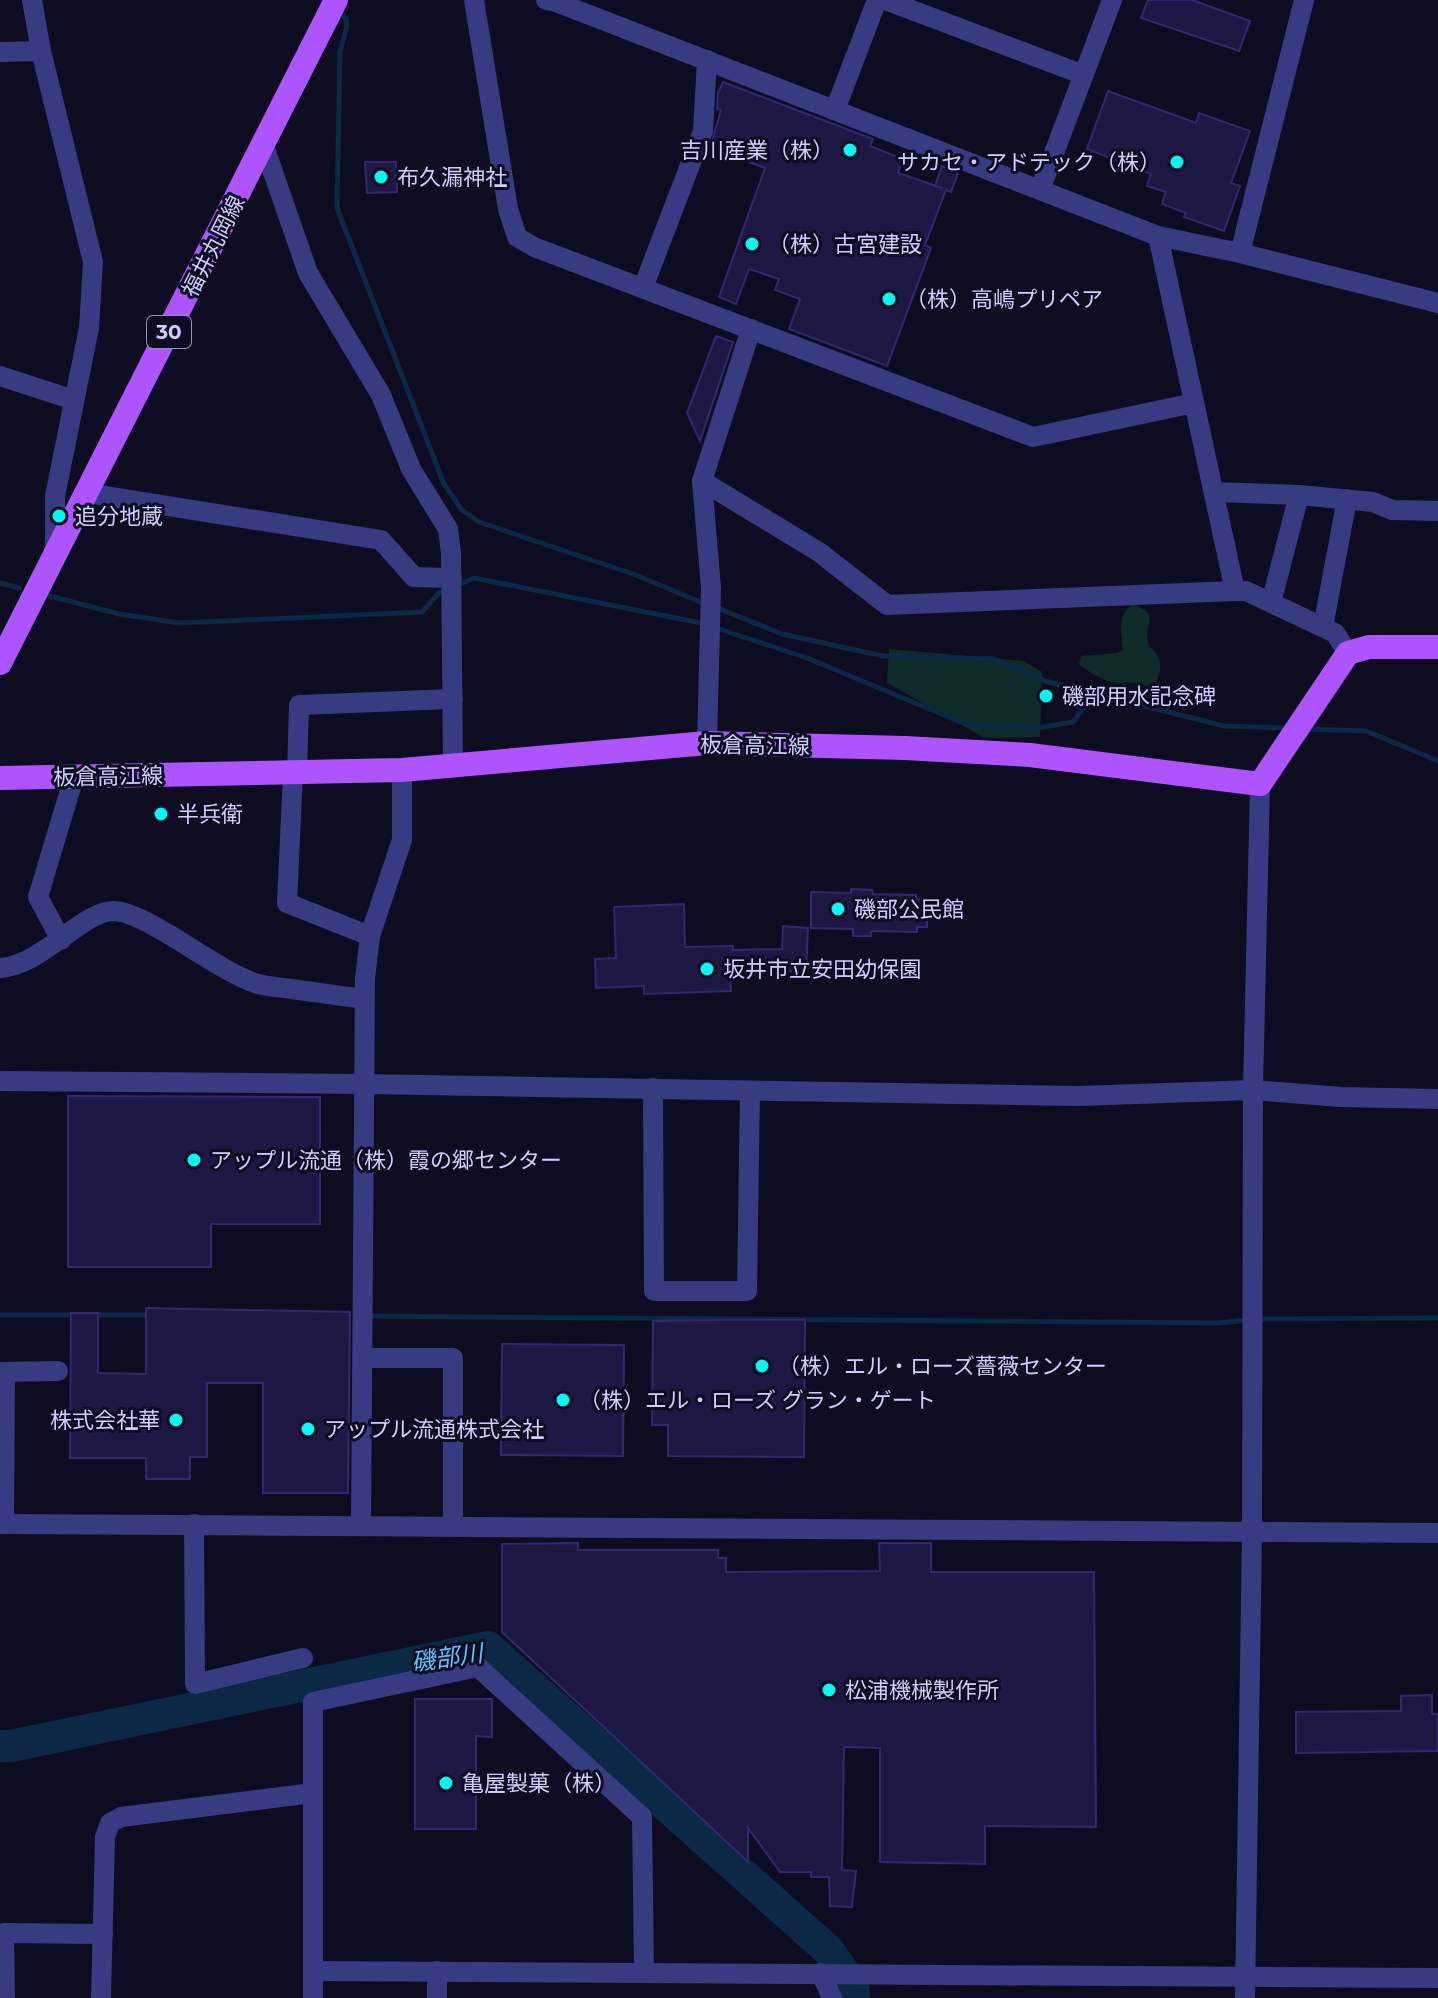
<svg xmlns="http://www.w3.org/2000/svg" width="1438" height="1998" font-family="Montserrat,'Noto Sans JP',sans-serif">
<rect width="100%" height="100%" fill="#0e0c21"/>
<!-- green -->
<g fill="#0f2b28">
<path d="M1133,604C1160,615 1145,621 1148,641C1150,651 1149,644 1155,652C1164,663 1160,679 1152,689C1135,681 1137,683 1121,683C1108,684 1088,672 1079,664L1081,656L1116,653L1123,650C1122,632 1115,616 1133,604Z"/>
<path d="M889,649L1024,661L1042,672L1040,737L985,738L887,683Z"/>
</g>
<g fill="none" stroke-linecap="round" stroke-linejoin="round">
<!-- stream -->
<g stroke="#0b2847" stroke-width="5">
<path d="M338,11L346,18L347,26L340,52L337,208L444,484L462,510L479,522L636,575L705,604"/>
<path d="M0,583L19,588"/>
<path d="M458,585L474,578L706,624"/>
<path d="M46,595L119,614L180,623L422,612L439,593L445,590"/>
<path d="M715,607L782,634L883,656L994,659L1045,681L1224,726L1287,728"/>
<path d="M716,628L807,658L968,725L1037,728L1073,722L1094,694"/>
<path d="M1305,729L1366,731L1438,761"/>
<path d="M0,1315H77"/>
<path d="M91,1315H149"/>
<path d="M367,1316L1217,1323L1249,1320"/>
<path d="M1259,1319L1438,1318"/>
</g>
<!-- river -->
<path stroke="#0b2847" stroke-width="32" d="M0,1746H11L488,1647L829,1951L853,1986L854,1998"/>
</g>
<!-- building -->
<g fill="#1c1843" stroke="#302970" stroke-width="2">
<path d="M1148,0H1192L1250,21L1239,51L1141,18Z"/>
<path d="M723,82L873,139L870,146L903,159L898,173L942,188L935,186L942,166L958,173L951,192L946,190L925,245L931,248L887,366L789,329L800,299L775,290L779,279L749,269L736,304L719,297L765,168L710,148L721,110L717,109L718,93Z"/>
<path d="M1108,91L1196,123L1199,113L1250,131L1231,183L1240,186L1224,231L1184,217L1186,213L1162,204L1166,192L1147,186L1151,174L1087,149Z"/>
<path d="M365,162H396L397,192L367,193Z"/>
<path d="M716,336L733,342L700,441L687,413Z"/>
<path d="M851,889L872,890L873,894L916,895V899H928L927,927H917V932L871,931V936H853V929L811,928V892L851,893Z"/>
<path d="M684,904L685,947L733,946V950L782,949L783,926L808,928L806,972L758,970V974L730,975L731,991L644,994V986L596,988L595,959L616,958L614,907Z"/>
<path d="M68,1096L320,1097V1224H211V1267H68Z"/>
<path d="M146,1308L350,1312L348,1493H263V1383H207V1457H190V1479H146V1458H70L71,1313H98V1373L146,1374Z"/>
<path d="M721,1320H805L804,1457L668,1456V1425H652L653,1321Z"/>
<path d="M502,1344L624,1345L623,1456L501,1455Z"/>
<path d="M578,1543V1550H718V1558H726V1572L880,1571L879,1543H931V1572H1094L1096,1827L985,1826V1864L880,1862V1748L844,1747L842,1870L856,1871L852,1907L830,1906L829,1877H811V1872H780L748,1828V1862L502,1632V1544Z"/>
<path d="M1432,1695V1714H1438V1751L1296,1753V1712L1401,1711V1696Z"/>
<path d="M415,1699H492V1737L476,1736V1829H415Z"/>
</g>
<g fill="none" stroke-linecap="round" stroke-linejoin="round">
<!-- minor -->
<g stroke="#363b82" stroke-width="20">
<path d="M32,0L41,51L93,262L89,328L55,496V553"/>
<path d="M474,0L508,209L517,237L534,247L1033,437L1194,403"/>
<path d="M546,0L556,2L1158,236L1240,253L1438,303"/>
<path d="M885,0L1084,75"/>
<path d="M0,52L41,51"/>
<path d="M835,110L877,0"/>
<path d="M264,146L308,273L381,395L411,469L448,529L451,553L453,764"/>
<path d="M1040,190L1112,0"/>
<path d="M1158,236L1235,591H1246L1335,633L1348,653"/>
<path d="M1240,253L1304,0"/>
<path d="M643,288L703,131L707,60"/>
<path d="M0,376L74,400"/>
<path d="M702,481L819,552L887,605L1235,591"/>
<path d="M1214,492L1299,495L1373,502L1392,510L1438,511"/>
<path d="M87,493L381,540L414,577L452,578"/>
<path d="M1271,603L1299,495"/>
<path d="M1323,627L1347,499"/>
<path d="M707,743L711,588L702,481L751,329"/>
<path d="M293,773L287,903L370,936"/>
<path d="M297,773L299,705L453,699"/>
<path d="M61,940L38,897L74,777"/>
<path d="M0,968C43,965 81,912 113,911C146,911 217,971 255,983C266,987 280,987 291,989C316,992 340,996 364,999"/>
<path d="M0,1081L363,1084L1079,1096L1253,1090L1341,1097L1438,1099"/>
<path d="M653,1088L654,1291H747L750,1091"/>
<path d="M363,1358H453V1525"/>
<path d="M0,1372L58,1371"/>
<path d="M0,1524L1438,1533"/>
<path d="M4,1524L5,1372"/>
<path d="M194,1524L195,1684L303,1658"/>
<path d="M361,1525L365,978L370,936L402,840V770"/>
<path d="M313,1971L1438,1978"/>
<path d="M437,1971V1998"/>
<path d="M821,1973L832,1998"/>
<path d="M5,1998L4,1933L103,1934"/>
<path d="M101,1998L105,1837L110,1823L121,1817L313,1793"/>
<path d="M313,1998V1702L478,1667L642,1817L644,1972"/>
<path d="M1245,1998L1252,1532L1253,1090L1260,784"/>
</g>
<!-- major -->
<g stroke="#ad54ff" stroke-width="24">
<path d="M0,663L336,0"/>
<path d="M0,778L402,770L707,743L905,748L1030,755L1260,784L1348,653L1369,647H1438"/>
</g>
</g>
<!-- markers -->
<g fill="#00f8f6" stroke="#0e0c21" stroke-width="3">
<circle cx="850" cy="150" r="8"/>
<circle cx="1177" cy="162" r="8"/>
<circle cx="381" cy="177" r="8"/>
<circle cx="752" cy="244" r="8"/>
<circle cx="889" cy="299" r="8"/>
<circle cx="59" cy="516" r="8"/>
<circle cx="1046" cy="696" r="8"/>
<circle cx="161" cy="814" r="8"/>
<circle cx="838" cy="909" r="8"/>
<circle cx="707" cy="969" r="8"/>
<circle cx="194" cy="1160" r="8"/>
<circle cx="762" cy="1366" r="8"/>
<circle cx="563" cy="1400" r="8"/>
<circle cx="176" cy="1420" r="8"/>
<circle cx="308" cy="1429" r="8"/>
<circle cx="829" cy="1690" r="8"/>
<circle cx="446" cy="1783" r="8"/>
</g>
<g text-anchor="middle" stroke-width="6" stroke-linejoin="round" paint-order="stroke">
<!-- shield labels -->
<rect fill="#0e0c21" stroke="#9493bc" stroke-width="2" x="147" y="316" width="44" height="32" rx="6"/>
<g font-size="20" font-weight="bold" fill="#cdcdff">
<text x="169" y="339">30</text>
</g>
<!-- poi labels -->
<g font-size="22" fill="#cdcdff" stroke="#0e0c21" text-anchor="start">
<text x="834" y="158" text-anchor="end">吉川産業（株）</text>
<text x="1161" y="170" text-anchor="end">サカセ・アドテック（株）</text>
<text x="397" y="185">布久漏神社</text>
<text x="768" y="252">（株）古宮建設</text>
<text x="905" y="307">（株）高嶋プリペア</text>
<text x="75" y="524">追分地蔵</text>
<text x="1062" y="704">磯部用水記念碑</text>
<text x="177" y="822">半兵衛</text>
<text x="854" y="917">磯部公民館</text>
<text x="723" y="977">坂井市立安田幼保園</text>
<text x="210" y="1168">アップル流通（株）霞の郷センター</text>
<text x="778" y="1374">（株）エル・ローズ薔薇センター</text>
<text x="579" y="1408">（株）エル・ローズ グラン・ゲート</text>
<text x="160" y="1428" text-anchor="end">株式会社華</text>
<text x="324" y="1437">アップル流通株式会社</text>
<text x="845" y="1698">松浦機械製作所</text>
<text x="462" y="1791">亀屋製菓（株）</text>
</g>
<!-- street labels -->
<g font-size="22" fill="#cdcdff" stroke="#0e0c21">
<text transform="translate(213 246) rotate(-63)" y="8">福井丸岡線</text>
<text transform="translate(755 745) rotate(1)" y="8">板倉高江線</text>
<text transform="translate(108 776) rotate(-1)" y="8">板倉高江線</text>
</g>
<!-- water labels -->
<g font-size="24" font-style="italic" fill="#5bc4ff" stroke="#0e0c21">
<text transform="translate(447 1658) rotate(-8)" y="8">磯部川</text>
</g>
</g>
</svg>
